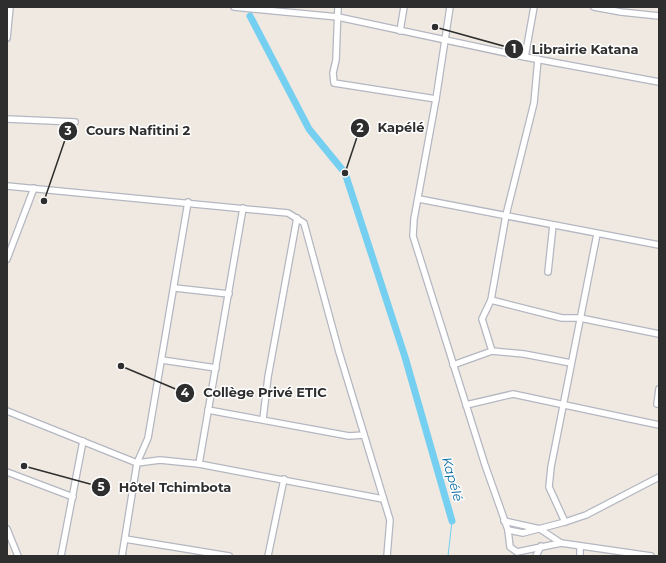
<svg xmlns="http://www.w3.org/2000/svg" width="666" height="563" font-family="Montserrat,sans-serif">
<rect width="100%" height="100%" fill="#efe9e1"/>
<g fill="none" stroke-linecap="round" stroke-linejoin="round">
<!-- stream -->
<path stroke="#75cff0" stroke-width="1" d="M448,556L452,521"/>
<!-- river -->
<path stroke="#75cff0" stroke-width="7" d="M250,16L309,129L345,173L405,357L452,521"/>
<defs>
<g id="minor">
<path d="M234,7L338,17L525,57L659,82"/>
<path d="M338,7L336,60L333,73L334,83L436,99"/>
<path d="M450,7L436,99L414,219L413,236L485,465L508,530L510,547L517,552L561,543L651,556"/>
<path d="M594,7L621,12L659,16"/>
<path d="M400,31L404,7"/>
<path d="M7,38L10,7"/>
<path d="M525,57L534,7"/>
<path d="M7,119L75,122"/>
<path d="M7,186L288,213L304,223L339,352L390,520L387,556"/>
<path d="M419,199L659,245"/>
<path d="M7,259L34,188"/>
<path d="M548,272L553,225"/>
<path d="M175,288L229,294"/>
<path d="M491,300L562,318H580L659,334"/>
<path d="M492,351L482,319L491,300L506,215L534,103L538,59"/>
<path d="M162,360L216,368"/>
<path d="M453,365L492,351L524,354L571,363"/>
<path d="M657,404L659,389"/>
<path d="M466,405L513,394L659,425"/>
<path d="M208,410L349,436L364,435"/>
<path d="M7,411L137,463L160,460L199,464L383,499"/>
<path d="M263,419L268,377L297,218"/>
<path d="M199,464L243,208"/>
<path d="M7,472L73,497"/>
<path d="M504,521L540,529L561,543"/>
<path d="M565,522L549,487L551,467L597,234"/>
<path d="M7,529L18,556"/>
<path d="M508,530L523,533L565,522L586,515L659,477"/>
<path d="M125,539L229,556"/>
<path d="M580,547V556"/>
<path d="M61,556L83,441"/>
<path d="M122,556L137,463L148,438L188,202"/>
<path d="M268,556L284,479"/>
<path d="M536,556L541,546"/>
</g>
</defs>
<!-- minor casing -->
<use href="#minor" stroke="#b4b7c1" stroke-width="8"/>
<!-- minor -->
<use href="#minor" stroke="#fff" stroke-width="5.5"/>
</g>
<g text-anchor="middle" stroke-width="3" stroke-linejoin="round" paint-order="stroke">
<!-- water labels -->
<g font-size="13" font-style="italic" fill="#0d6fa3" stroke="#fff">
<text transform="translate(453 479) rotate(74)" y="5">Kapélé</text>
</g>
</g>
<!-- callouts -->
<path fill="none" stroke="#2e2e2e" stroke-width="1.5" d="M435 27L514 49M345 173L360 128M44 201L68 131M121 366L185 393M24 466L101 487"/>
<g fill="#2e2e2e" stroke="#fff" stroke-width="1.5">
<circle cx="435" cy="27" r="4"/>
<circle cx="345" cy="173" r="4"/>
<circle cx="44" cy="201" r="4"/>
<circle cx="121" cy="366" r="4"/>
<circle cx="24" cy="466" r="4"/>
<circle cx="514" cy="49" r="10"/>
<circle cx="360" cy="128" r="10"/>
<circle cx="68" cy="131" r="10"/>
<circle cx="185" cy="393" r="10"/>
<circle cx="101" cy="487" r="10"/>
</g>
<g font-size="12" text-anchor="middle" font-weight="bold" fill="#fff">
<text x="514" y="53">1</text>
<text x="360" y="132">2</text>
<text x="68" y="135">3</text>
<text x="185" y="397">4</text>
<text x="101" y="491">5</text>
</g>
<g font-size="13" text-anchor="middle" font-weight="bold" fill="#2e2e2e" stroke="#fff" stroke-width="3" stroke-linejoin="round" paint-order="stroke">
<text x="585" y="54">Librairie Katana</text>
<text x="401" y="132">Kapélé</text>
<text x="138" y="135">Cours Nafitini 2</text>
<text x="265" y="397">Collège Privé ETIC</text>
<text x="175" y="492">Hôtel Tchimbota</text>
</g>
<!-- border -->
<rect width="666" height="563" fill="none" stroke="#2e2e2e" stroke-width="16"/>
</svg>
